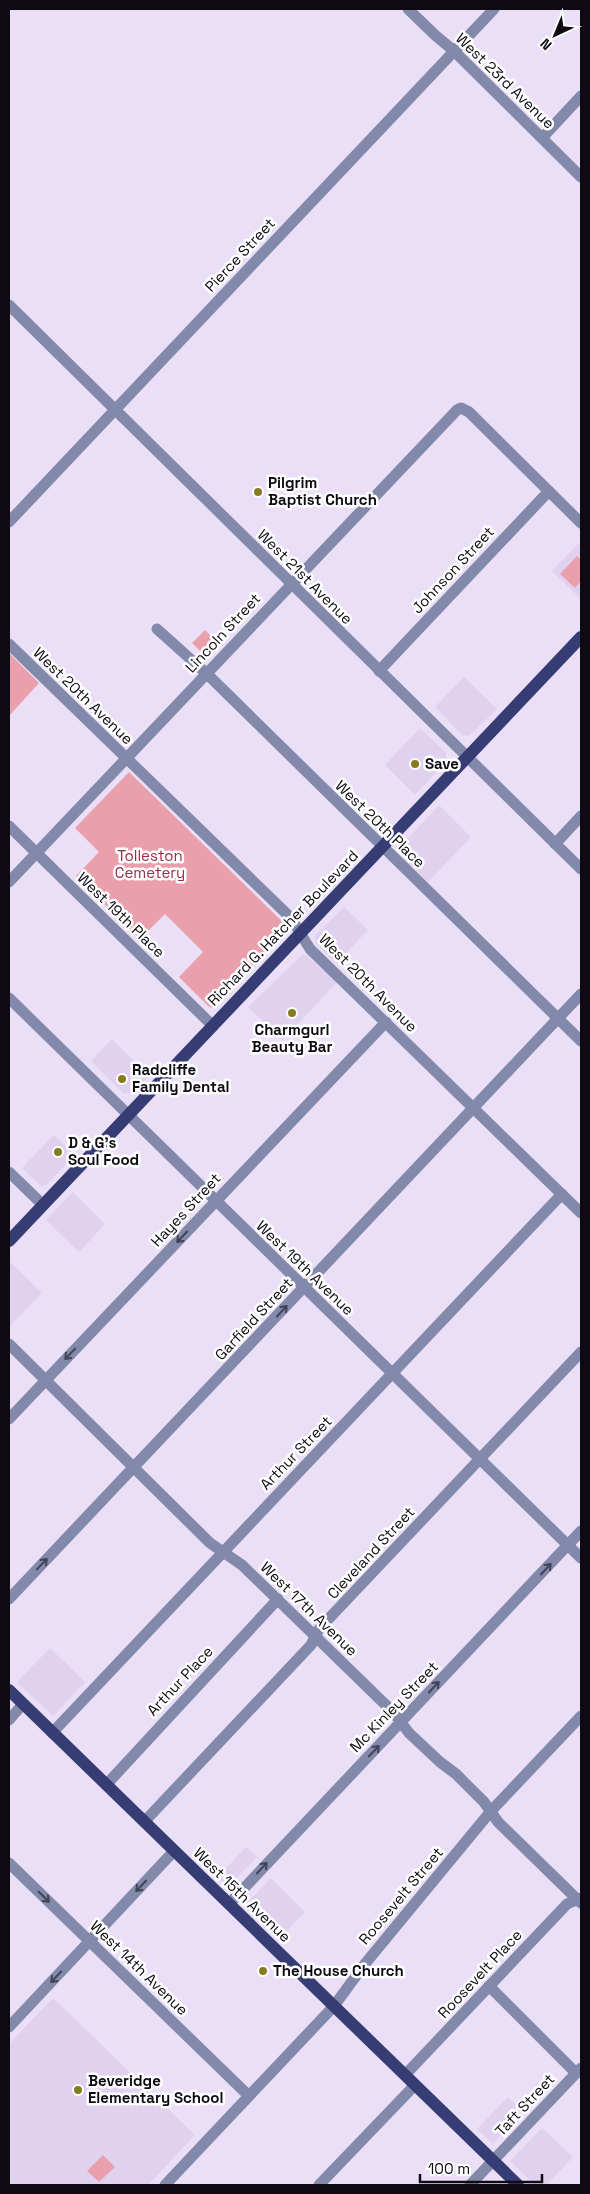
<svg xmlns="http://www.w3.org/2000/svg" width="590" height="2194" font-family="'Space Grotesk',sans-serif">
<rect width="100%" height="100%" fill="#eadff6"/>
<!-- built -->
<g fill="#e0d1ef">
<path d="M581,541V599L552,571Z"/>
<path d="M464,677L497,709L469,736L462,735L435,707Z"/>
<path d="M420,728L446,753V762L415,795L385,765Z"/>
<path d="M439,805L471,837L428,882L402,857L399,848Z"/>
<path d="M344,907L368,930L336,963L316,944L315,936Z"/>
<path d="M302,955L307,956L337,982L283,1040L248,1007Z"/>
<path d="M112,1039L149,1076L132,1093L124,1094L91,1061Z"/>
<path d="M54,1135L75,1155L46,1185L41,1186L22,1168Z"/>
<path d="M73,1192L105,1224L79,1252L46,1220Z"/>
<path d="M9,1261L42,1293L9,1327Z"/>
<path d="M50,1648L85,1682L53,1716L17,1682Z"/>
<path d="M246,1847L257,1857L228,1887L218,1877Z"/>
<path d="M271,1878L305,1912L280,1938L246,1904Z"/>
<path d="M53,1998L195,2135L148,2185H9V2044Z"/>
<path d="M508,2097L523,2112L493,2144L477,2129Z"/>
<path d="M542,2128L573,2157L546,2185H535L510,2161Z"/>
</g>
<!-- green -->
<g fill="#eaa0ac">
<path d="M577,556L581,560V581L575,588L560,574Z"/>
<path d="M205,630L218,643L205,656L192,643Z"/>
<path d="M9,653L39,683L9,716Z"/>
<path d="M129,772L289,928L213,1008L208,1006L179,977L203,952L165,914L140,939L76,876L99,852L75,828Z"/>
<path d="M103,2155L115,2167L99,2182L87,2171Z"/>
</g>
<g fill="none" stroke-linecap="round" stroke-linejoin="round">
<!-- minor -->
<g stroke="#8289aa" stroke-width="11">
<path d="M408,9L435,35L454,51L581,177"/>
<path d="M542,138L581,96"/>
<path d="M9,305L581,869"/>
<path d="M9,522L494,9"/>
<path d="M157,629L206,673L581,1041"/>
<path d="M9,644L291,918L310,949L581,1213"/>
<path d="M379,671L549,491"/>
<path d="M9,826L213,1026"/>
<path d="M555,844L581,816"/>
<path d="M9,882L457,410L461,408L469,412L581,523"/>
<path d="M9,998L581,1558"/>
<path d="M9,1172L43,1205"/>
<path d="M9,1344L210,1543L242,1565L393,1712L409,1733L440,1762L456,1774L484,1802L498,1822L581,1903"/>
<path d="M9,1419L386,1022"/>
<path d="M9,1599L581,994"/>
<path d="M9,1720L23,1704"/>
<path d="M52,1733L562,1194"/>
<path d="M106,1785L278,1599"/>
<path d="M144,1822L311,1645L319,1629L581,1352"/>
<path d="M9,1863L249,2096"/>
<path d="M229,1904L581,1531"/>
<path d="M489,1986L576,2073"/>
<path d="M9,2027L174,1851"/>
<path d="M405,2075L567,1904L581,1898"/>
<path d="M165,2185L334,2006L364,1965L491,1811L581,1716"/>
<path d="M319,2185L415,2085"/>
<path d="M470,2185L581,2068"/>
</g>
<!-- major -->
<g stroke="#363d75" stroke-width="12">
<path d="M9,1241L581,637"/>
<path d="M9,1690L518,2185"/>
</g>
</g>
<!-- one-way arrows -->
<defs><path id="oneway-shaft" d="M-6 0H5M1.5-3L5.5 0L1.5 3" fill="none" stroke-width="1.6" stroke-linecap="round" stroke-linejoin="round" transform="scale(1.25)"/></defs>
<g stroke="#424356">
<use href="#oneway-shaft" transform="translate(182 1237) rotate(133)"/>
<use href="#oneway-shaft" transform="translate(282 1311) rotate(-47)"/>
<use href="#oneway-shaft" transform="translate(70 1354) rotate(134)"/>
<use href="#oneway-shaft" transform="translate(42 1564) rotate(-46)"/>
<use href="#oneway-shaft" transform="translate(546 1569) rotate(-47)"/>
<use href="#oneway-shaft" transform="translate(434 1687) rotate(-47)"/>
<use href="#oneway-shaft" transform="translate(374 1751) rotate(-46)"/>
<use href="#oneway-shaft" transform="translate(262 1868) rotate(-47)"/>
<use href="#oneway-shaft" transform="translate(141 1886) rotate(133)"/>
<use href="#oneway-shaft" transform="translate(44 1897) rotate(44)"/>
<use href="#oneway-shaft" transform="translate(56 1977) rotate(133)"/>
</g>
<!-- markers -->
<g fill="#877b20" stroke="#fff" stroke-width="2">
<circle cx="258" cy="492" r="5"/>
<circle cx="415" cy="764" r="5"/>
<circle cx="292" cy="1013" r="5"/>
<circle cx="122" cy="1079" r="5"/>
<circle cx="58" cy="1152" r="5"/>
<circle cx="263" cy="1971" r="5"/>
<circle cx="78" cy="2090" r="5"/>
</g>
<g text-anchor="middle" stroke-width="5" stroke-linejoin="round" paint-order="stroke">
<!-- street labels -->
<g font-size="15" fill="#0e0a11" stroke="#fff">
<text transform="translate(505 81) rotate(44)" y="5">West 23rd Avenue</text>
<text transform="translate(240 255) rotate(-47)" y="5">Pierce Street</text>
<text transform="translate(453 570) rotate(-47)" y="5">Johnson Street</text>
<text transform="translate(305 577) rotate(45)" y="5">West 21st Avenue</text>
<text transform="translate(223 633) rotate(-47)" y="5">Lincoln Street</text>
<text transform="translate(83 696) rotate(44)" y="5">West 20th Avenue</text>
<text transform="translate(380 824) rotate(44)" y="5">West 20th Place</text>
<text transform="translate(121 915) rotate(44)" y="5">West 19th Place</text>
<text transform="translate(283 928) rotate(-46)" y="5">Richard G. Hatcher Boulevard</text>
<text transform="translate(368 983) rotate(45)" y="5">West 20th Avenue</text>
<text transform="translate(186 1210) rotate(-47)" y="5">Hayes Street</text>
<text transform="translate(305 1268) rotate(44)" y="5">West 19th Avenue</text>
<text transform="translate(254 1319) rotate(-47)" y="5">Garfield Street</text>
<text transform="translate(296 1453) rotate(-46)" y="5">Arthur Street</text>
<text transform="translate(371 1553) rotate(-47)" y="5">Cleveland Street</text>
<text transform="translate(309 1609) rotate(44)" y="5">West 17th Avenue</text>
<text transform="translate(180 1681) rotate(-47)" y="5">Arthur Place</text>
<text transform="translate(394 1707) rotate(-46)" y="5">Mc Kinley Street</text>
<text transform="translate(242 1895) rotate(44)" y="5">West 15th Avenue</text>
<text transform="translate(401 1896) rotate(-50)" y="5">Roosevelt Street</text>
<text transform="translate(139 1968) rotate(44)" y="5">West 14th Avenue</text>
<text transform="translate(480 1974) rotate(-47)" y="5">Roosevelt Place</text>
<text transform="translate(525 2105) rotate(-47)" y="5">Taft Street</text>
</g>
<!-- poi labels -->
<g font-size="15" font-weight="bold" fill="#0e0a11" stroke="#fff" text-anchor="start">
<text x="268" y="488">Pilgrim<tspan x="268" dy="17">Baptist Church</tspan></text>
<text x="425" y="769">Save</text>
<text x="292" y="1035" text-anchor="middle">Charmgurl<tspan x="292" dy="17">Beauty Bar</tspan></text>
<text x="132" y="1075">Radcliffe<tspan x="132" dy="17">Family Dental</tspan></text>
<text x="68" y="1148">D &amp; G's<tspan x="68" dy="17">Soul Food</tspan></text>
<text x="273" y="1976">The House Church</text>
<text x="88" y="2086">Beveridge<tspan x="88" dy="17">Elementary School</tspan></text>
</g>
<!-- park labels -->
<g font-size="15" fill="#952b47" stroke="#fff">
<text x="150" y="861">Tolleston<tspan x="150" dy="17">Cemetery</tspan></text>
</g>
</g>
<!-- border -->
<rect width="590" height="2194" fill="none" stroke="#0e0a11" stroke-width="20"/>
<!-- north arrow -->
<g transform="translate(555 35) rotate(224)" stroke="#ffffff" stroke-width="4" paint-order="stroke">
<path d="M0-4L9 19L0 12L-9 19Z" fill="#0e0a11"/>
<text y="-8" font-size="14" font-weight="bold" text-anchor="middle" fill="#0e0a11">N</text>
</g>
<!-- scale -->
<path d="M420 2174v8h122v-8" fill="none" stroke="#0e0a11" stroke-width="2.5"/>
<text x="428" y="2174" font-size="15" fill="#0e0a11" stroke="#ffffff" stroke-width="4" paint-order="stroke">100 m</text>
</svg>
